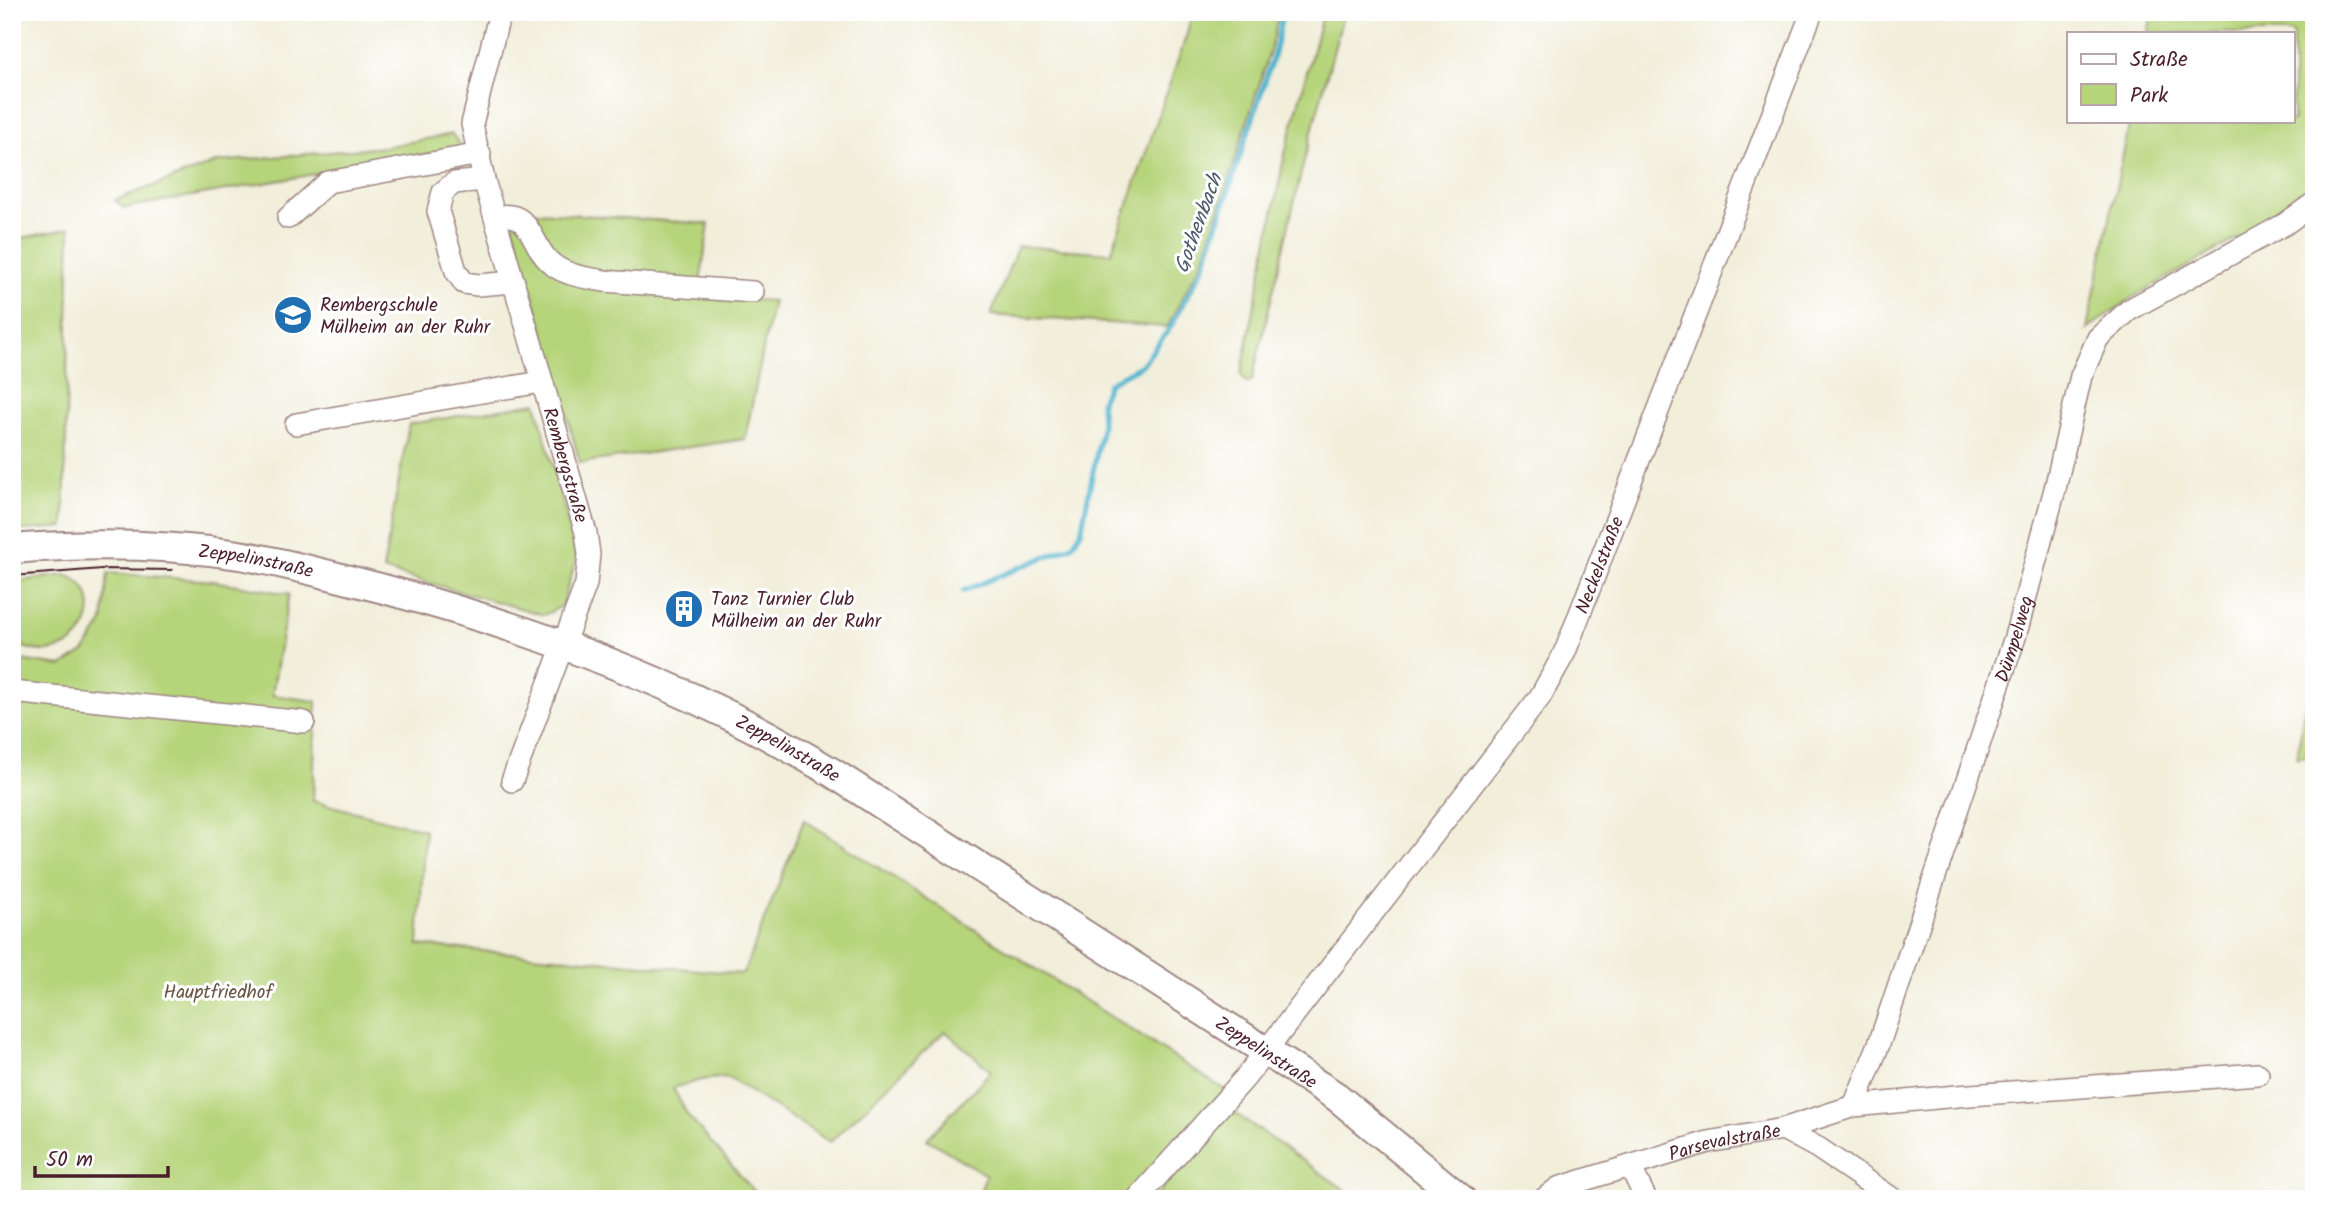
<svg xmlns="http://www.w3.org/2000/svg" width="2326" height="1211" font-family="Kalam,sans-serif">
<rect width="100%" height="100%" fill="#fff"/>
<filter id="ink" filterUnits="userSpaceOnUse"><feTurbulence type="fractalNoise" baseFrequency=".0143" numOctaves="2"/><feDisplacementMap in="SourceGraphic" scale="14" xChannelSelector="R" yChannelSelector="G"/><feConvolveMatrix kernelMatrix="1 2 1 2 8 2 1 2 1" color-interpolation-filters="sRGB"/></filter>
<filter id="wash" filterUnits="userSpaceOnUse"><feTurbulence type="fractalNoise" baseFrequency=".00686" numOctaves="4" result="noise"/><feDisplacementMap in="SourceGraphic" scale="28" xChannelSelector="R" yChannelSelector="G"/><feGaussianBlur stdDeviation="1.57" result="paint"/><feColorMatrix in="noise" values="0 0 0 0 0 0 0 0 0 0 0 0 0 0 0 0 0 1.4 0 .05"/><feComposite in="paint" operator="in"/></filter>
<g filter="url(#wash)">
<rect width="100%" height="100%" fill="#f1eeda"/>
<!-- green -->
<g fill="#b6d47a" stroke="#807a52" stroke-width="2">
<path d="M1192,12H1279L1270,51L1203,259L1167,327L991,315L1018,246L1111,253L1187,34Z"/>
<path d="M1323,12H1344L1303,165L1252,380L1247,383L1241,375L1284,158Z"/>
<path d="M2152,12H2314V196L2138,294L2087,329L2130,121H2293V33H2148Z"/>
<path d="M452,134L462,148L124,208L115,200L218,162L384,147Z"/>
<path d="M509,210L709,224L698,297L773,301L745,439L580,463Z"/>
<path d="M70,228L64,527L12,531V240Z"/>
<path d="M536,403L577,556L562,606L544,615L383,570L409,424Z"/>
<path d="M108,573L213,581L289,594L272,695L316,701L313,801L425,830L418,945L743,974L804,820L1225,1090L1125,1199H990L981,1190L986,1175L927,1139L991,1071L945,1031L830,1142L727,1077L701,1080L673,1088L688,1116L761,1199H12V659L62,666L85,651L103,622Z"/>
<path d="M65,575C115,589 85,679 12,642V582Z"/>
<path d="M2314,700V753L2297,758L2305,704Z"/>
<path d="M1229,1109L1358,1199H1153Z"/>
</g>
<g fill="none" stroke-linecap="round" stroke-linejoin="round">
<!-- stream -->
<path stroke="#4fb4ce" stroke-width="5" d="M963,591L1072,546L1081,532L1102,427L1101,401L1109,383L1142,365L1170,328L1203,268L1274,54L1283,12"/>
</g>
</g>
<g filter="url(#ink)">
<g fill="none" stroke-linecap="round" stroke-linejoin="round">
<defs>
<g id="minor">
<path id="s1" d="M500,12L472,124L484,180L586,533L589,554L586,584L512,781"/>
<path d="M484,180L454,183L443,192L438,211L456,271L464,283L478,285L514,282"/>
<path d="M495,217C535,207 529,250 556,267C570,276 588,278 604,281L753,292"/>
<path d="M288,218L328,182L480,154"/>
<path d="M296,424L541,382"/>
<path d="M12,692L304,722"/>
<path id="s2" d="M1854,1106L1879,1044L2015,637L2055,489L2081,376L2098,338L2129,310L2285,224L2314,203"/>
<path d="M1783,1129L1818,1148L1893,1199"/>
<path d="M1630,1166L1646,1199"/>
<path id="s3" d="M1137,1199L1245,1078L1540,697L1565,652L1812,12"/>
<path id="s4" d="M1544,1199L1558,1188L1708,1142L1783,1129L1854,1106L1957,1096L2258,1074"/>
</g>
<g id="major">
<path id="s5" d="M12,549C88,543 164,544 239,555C288,563 336,577 384,589C509,623 635,666 750,726C779,741 806,757 833,773L1337,1097L1461,1199"/>
</g>
</defs>
<!-- minor casing -->
<use href="#minor" stroke="#9e8682" stroke-width="24"/>
<!-- major casing -->
<use href="#major" stroke="#9e8682" stroke-width="32"/>
<!-- minor -->
<use href="#minor" stroke="#fff" stroke-width="21"/>
<!-- major -->
<use href="#major" stroke="#fff" stroke-width="28"/>
<!-- tram -->
<path stroke="#4a1f2b" stroke-width="2" d="M12,576L102,569L172,570"/>
</g>
</g>
<!-- icons -->
<defs>
<symbol id="school-disc" viewBox="-11 -11 22 22"><circle r="9.5" fill="#1f6fb2" stroke="#fff"/><path d="M0-5L7-2L0 1L-7-2ZM-4 1L0 2.5L4 1V4Q0 6-4 4Z" fill="#fff"/></symbol>
<symbol id="building-disc" viewBox="-11 -11 22 22"><circle r="9.5" fill="#1f6fb2" stroke="#fff"/><path d="M-4-6H4V6H1V3H-1V6H-4ZM-2.5-4.3h1.7v1.8h-1.7ZM.8-4.3h1.7v1.8H.8ZM-2.5-1h1.7V.8h-1.7ZM.8-1h1.7V.8H.8Z" fill="#fff"/></symbol>
</defs>
<g fill-rule="evenodd">
<use href="#school-disc" x="271" y="293" width="44" height="44"/>
<use href="#building-disc" x="662" y="587" width="44" height="44"/>
</g>
<g text-anchor="middle" stroke-width="6" stroke-linejoin="round" paint-order="stroke">
<!-- poi labels -->
<g font-size="19" fill="#4a1f2b" stroke="#fff" text-anchor="start">
<text x="320" y="311">Rembergschule<tspan x="320" dy="22">Mülheim an der Ruhr</tspan></text>
<text x="711" y="605">Tanz Turnier Club<tspan x="711" dy="22">Mülheim an der Ruhr</tspan></text>
</g>
<!-- street labels -->
<g font-size="19" fill="#4a1f2b" stroke="#fff">
<text dy="7" stroke="none"><textPath href="#s1" startOffset="469">Rembergstraße</textPath></text>
<text dy="7" stroke="none"><textPath href="#s5" startOffset="245">Zeppelinstraße</textPath></text>
<text dy="7" stroke="none"><textPath href="#s3" startOffset="789">Neckelstraße</textPath></text>
<text dy="7" stroke="none"><textPath href="#s2" startOffset="494">Dümpelweg</textPath></text>
<text dy="7" stroke="none"><textPath href="#s5" startOffset="812">Zeppelinstraße</textPath></text>
<text dy="7" stroke="none"><textPath href="#s5" startOffset="1379">Zeppelinstraße</textPath></text>
<text dy="7" stroke="none"><textPath href="#s4" startOffset="191">Parsevalstraße</textPath></text>
</g>
<!-- park labels -->
<g font-size="19" fill="#6a5543" stroke="#fff">
<text x="218" y="998">Hauptfriedhof</text>
</g>
<!-- water labels -->
<g font-size="21" font-style="italic" fill="#4c5b6c" stroke="#fff">
<text transform="translate(1198 223) rotate(-70)" y="7">Gothenbach</text>
</g>
</g>
<!-- margin -->
<rect width="2326" height="1211" fill="none" stroke="#fff" stroke-width="42"/>
<!-- legend -->
<rect x="2067" y="32" width="228" height="91" fill="#ffffff" stroke="#b7a5aa" stroke-width="2"/>
<rect x="2081" y="54" width="35" height="10" fill="#ffffff" stroke="#b7a5aa" stroke-width="2"/>
<text x="2130" y="66" font-size="21" fill="#4a1f2b">Straße</text>
<rect x="2081" y="84" width="35" height="21" fill="#b6d47a" stroke="#b7a5aa" stroke-width="2"/>
<text x="2130" y="102" font-size="21" fill="#4a1f2b">Park</text>
<!-- scale -->
<path d="M35 1166v10h133v-10" fill="none" stroke="#4a1f2b" stroke-width="3.5"/>
<text x="46" y="1166" font-size="21" fill="#4a1f2b" stroke="#ffffff" stroke-width="5" paint-order="stroke">50 m</text>
</svg>
